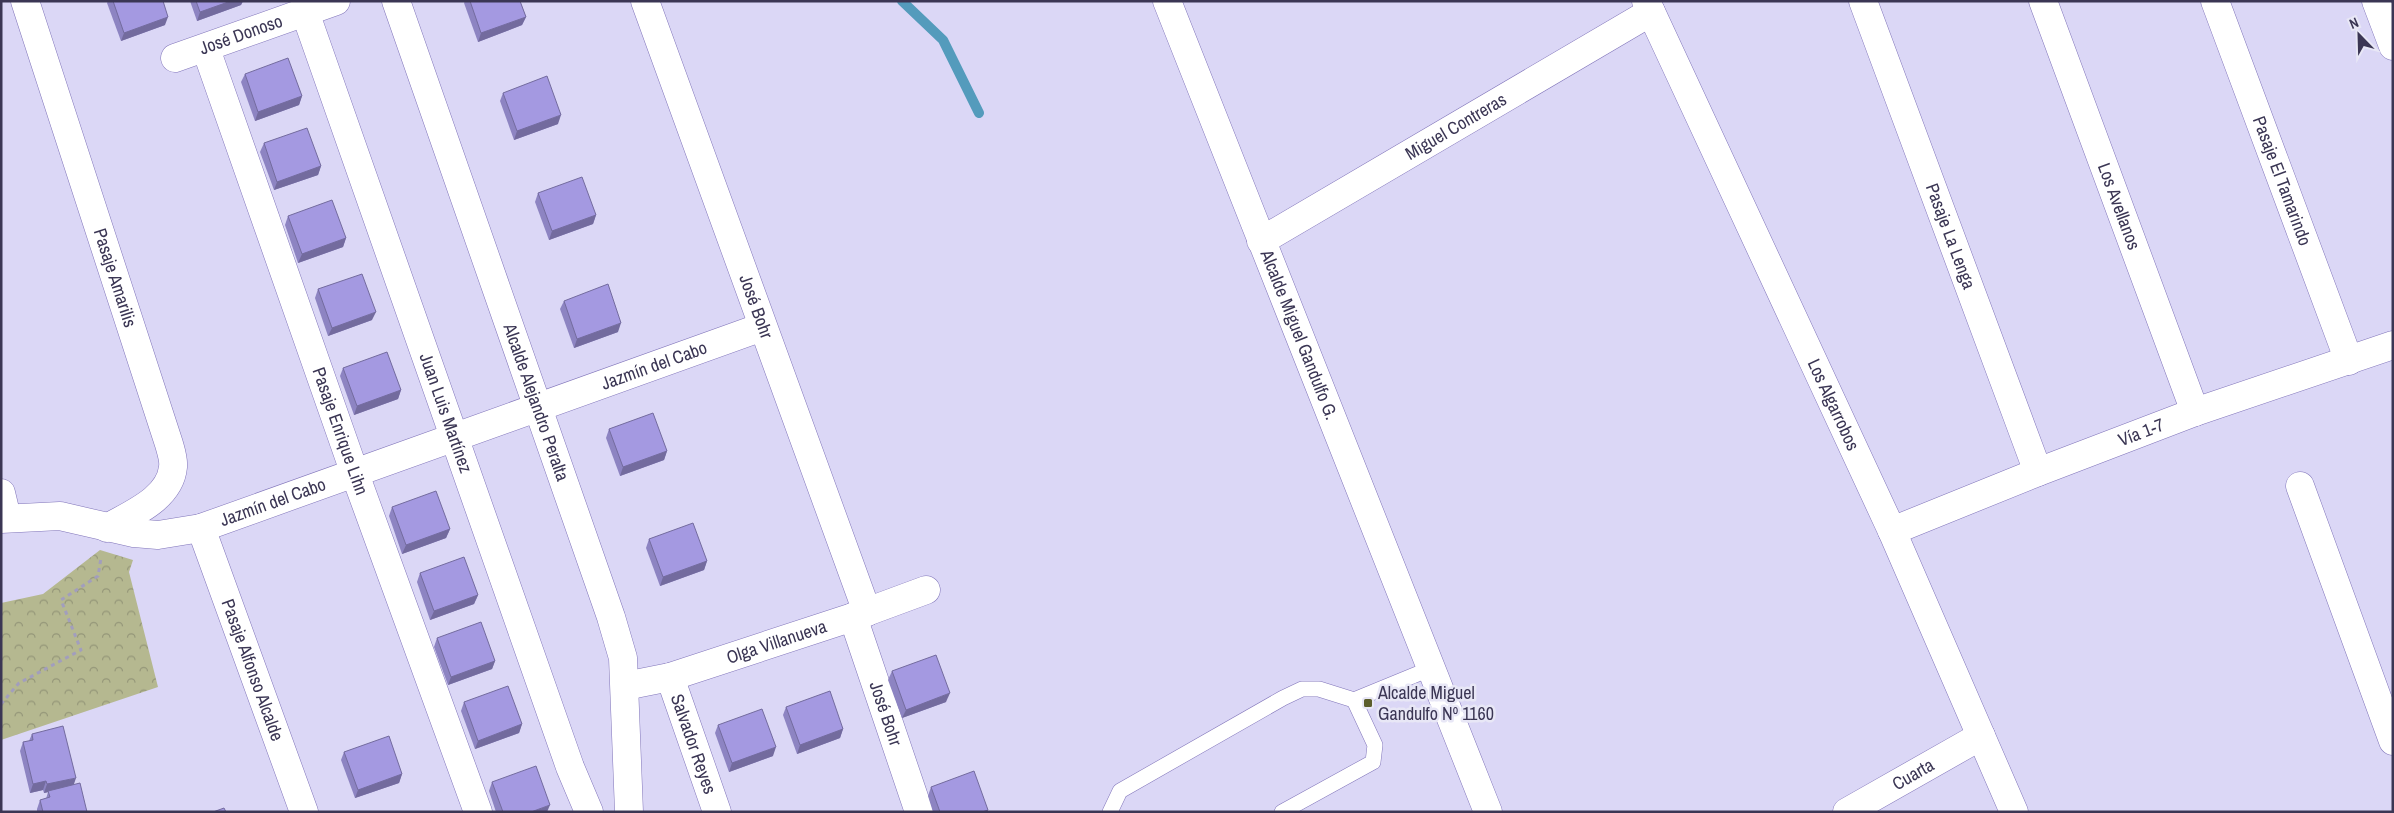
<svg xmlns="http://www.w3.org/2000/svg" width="2394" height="813" font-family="'Archivo Narrow',sans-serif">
<defs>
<pattern id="park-crowns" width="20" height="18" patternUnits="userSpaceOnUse" patternTransform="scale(1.25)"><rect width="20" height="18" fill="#b5b890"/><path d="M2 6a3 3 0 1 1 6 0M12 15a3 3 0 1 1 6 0" fill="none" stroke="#949678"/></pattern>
</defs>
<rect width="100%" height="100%" fill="#dbd7f6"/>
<!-- park -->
<path fill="url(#park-crowns)" d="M100,550L133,560L129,572L158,687L1,740V603L43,594Z"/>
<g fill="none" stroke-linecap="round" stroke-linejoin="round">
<!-- stream -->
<path stroke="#549bbc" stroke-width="10" d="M902,1L943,40L979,113"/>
<defs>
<g id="lane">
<path d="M1110,812L1120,791L1283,698L1302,689H1319L1354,700L1432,668"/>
<path d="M1282,812L1373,762L1375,745L1354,700"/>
</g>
<g id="street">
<path id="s1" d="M25,1L169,444C171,451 174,460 173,467C170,499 131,514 107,528"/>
<path id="s2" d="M645,1L867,612"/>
<path id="s3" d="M1167,1L1488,812"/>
<path id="s4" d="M1646,1L1892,531L2014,812"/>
<path id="s5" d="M1863,1L2038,472"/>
<path id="s6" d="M2043,1L2195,412"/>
<path id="s7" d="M2215,1L2349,361"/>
<path d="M2376,1L2393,46"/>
<path id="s8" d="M305,12L570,767L589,812"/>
<path id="s9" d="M206,49L355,474L478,812"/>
<path id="s10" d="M175,58L336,1"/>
<path id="s11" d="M1261,241L1651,12"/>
<path d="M2300,486L2393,741"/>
<path d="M1,493L7,518"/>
<path id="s12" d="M1,519L60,516L134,533L158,535L201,528L762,327"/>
<path id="s13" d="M201,528L304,812"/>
<path id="s14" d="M1892,531L2038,472L2195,412L2393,345"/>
<path id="s15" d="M853,617L919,812"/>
<path id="s16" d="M670,677L717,812"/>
<path id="s17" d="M625,686L670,677L853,617L926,590"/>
<path id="s18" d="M1847,812L1981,736"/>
</g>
<g id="secondary">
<path id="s19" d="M396,1L611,617L623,658L629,812"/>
</g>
</defs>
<!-- lane casing -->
<use href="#lane" stroke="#8175ba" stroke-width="16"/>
<!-- street casing -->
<use href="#street" stroke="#8175ba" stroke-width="29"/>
<!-- secondary casing -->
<use href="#secondary" stroke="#8175ba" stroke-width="29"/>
<!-- path -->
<path stroke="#a29ebd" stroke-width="3" stroke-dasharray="4 4" stroke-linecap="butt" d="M1,704L19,683L81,650L61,600L98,576L101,558"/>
<!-- lane -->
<use href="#lane" stroke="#fff" stroke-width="15"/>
<!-- street -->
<use href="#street" stroke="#fff" stroke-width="28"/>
<!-- secondary -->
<use href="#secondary" stroke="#fff" stroke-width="28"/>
</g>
<!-- wall -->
<g fill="#8d84c2">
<path d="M108,1H163L165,25L121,41L107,3Z"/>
<path d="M190,1H243L241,5L197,21Z"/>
<path d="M465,1H520L526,17L522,25L478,42L464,3Z"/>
<path d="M245,74L302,96L299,105L255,121L241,82Z"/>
<path d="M503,93L558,124L514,140L500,101Z"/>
<path d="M264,143L321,166L318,175L274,190L260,152Z"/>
<path d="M538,193L596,215L593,224L549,240L535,202Z"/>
<path d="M288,216L346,238L343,247L298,263L285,225Z"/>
<path d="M318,289L372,320L328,336L315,298Z"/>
<path d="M564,301L618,332L574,348L560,309Z"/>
<path d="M343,368L401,390L398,399L354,415L340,376Z"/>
<path d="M609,429L667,451L664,460L620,476L606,438Z"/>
<path d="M392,507L450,529L446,538L402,554L389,516Z"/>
<path d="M649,539L707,561L704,570L660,586L646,548Z"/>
<path d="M420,573L478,595L474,604L430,620L417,582Z"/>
<path d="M437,638L495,661L492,669L448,685L434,647Z"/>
<path d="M892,671L946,702L902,718L888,680Z"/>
<path d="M464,702L522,724L519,733L475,749L461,711Z"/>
<path d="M786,707L843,729L840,738L797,754L783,715Z"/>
<path d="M718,725L773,756L729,772L715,733Z"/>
<path d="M32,734L73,785L87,812H37V809L40,800L46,799L48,792L44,793L43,790L30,793L20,751L23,742L29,741Z"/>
<path d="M344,752L402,774L399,783L355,798L341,760Z"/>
<path d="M492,782L547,812H496L489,791Z"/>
<path d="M931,787L988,810V812H933L928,796Z"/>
</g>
<!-- shaded-wall -->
<g fill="#736b9e">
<path d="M231,1H243L241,5L197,21L200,12Z"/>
<path d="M168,17L165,25L121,41L124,33Z"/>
<path d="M526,17L522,25L478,42L481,33Z"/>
<path d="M302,96L299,105L255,121L258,112Z"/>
<path d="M561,115L558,124L514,140L517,131Z"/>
<path d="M321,166L318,175L274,190L277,182Z"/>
<path d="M596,215L593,224L549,240L552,231Z"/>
<path d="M346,238L343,247L298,263L302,254Z"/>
<path d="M376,312L372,320L328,336L332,328Z"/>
<path d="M621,323L618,332L574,348L577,339Z"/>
<path d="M401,390L398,399L354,415L357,406Z"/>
<path d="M667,451L664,460L620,476L623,467Z"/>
<path d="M450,529L446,538L402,554L406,545Z"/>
<path d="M707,561L704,570L660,586L663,577Z"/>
<path d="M478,595L474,604L430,620L434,611Z"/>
<path d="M495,661L492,669L448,685L451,677Z"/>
<path d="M950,693L946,702L902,718L906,710Z"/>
<path d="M522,724L519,733L475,749L478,741Z"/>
<path d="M843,729L840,738L797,754L800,745Z"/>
<path d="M776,747L773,756L729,772L732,763Z"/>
<path d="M402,774L399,783L355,798L358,790Z"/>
<path d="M76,778L73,787L44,793L47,784Z"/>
<path d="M46,781L43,790L30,793L33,784Z"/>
<path d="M550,805L547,812H531Z"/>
</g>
<!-- building -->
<g fill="#a499e1" stroke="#736b9e">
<path d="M113,1H163L168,17L124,33Z"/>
<path d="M196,1H231L200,12Z"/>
<path d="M470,1H520L526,17L481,33Z"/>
<path d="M288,58L302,96L258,112L245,74Z"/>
<path d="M547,76L561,115L517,131L503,93Z"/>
<path d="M307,128L321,166L277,182L264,143Z"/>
<path d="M582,177L596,215L552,231L538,193Z"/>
<path d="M332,200L346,238L302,254L288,216Z"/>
<path d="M362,274L376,312L332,328L318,289Z"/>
<path d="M608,284L621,323L577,339L564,301Z"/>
<path d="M387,352L401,390L357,406L343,368Z"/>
<path d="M653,413L667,451L623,467L609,429Z"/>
<path d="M436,491L450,529L406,545L392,507Z"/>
<path d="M693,523L707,561L663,577L649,539Z"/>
<path d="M464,557L478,595L434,611L420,573Z"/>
<path d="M481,622L495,661L451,677L437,638Z"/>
<path d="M936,655L950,693L906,710L892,671Z"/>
<path d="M508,686L522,724L478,741L464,702Z"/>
<path d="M830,691L843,729L800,745L786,707Z"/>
<path d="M762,709L776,747L732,763L718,725Z"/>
<path d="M63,726L76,778L47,784L46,781L33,784L23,742L33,740L32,734Z"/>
<path d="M389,736L402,774L358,790L344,752Z"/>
<path d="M536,766L550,805L531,812H503L492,782Z"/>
<path d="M974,771L988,810L982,812H940L931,787Z"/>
<path d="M80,783L87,812H43L40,800L50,797L48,791Z"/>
<path d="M224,808L226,812H213Z"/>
</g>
<!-- markers -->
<rect fill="#5c5e2c" stroke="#e8e7f6" stroke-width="2" x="1363" y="698" width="10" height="10" rx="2.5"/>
<g text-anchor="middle" stroke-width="5" stroke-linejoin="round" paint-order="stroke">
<!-- street labels -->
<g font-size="18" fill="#3b3654" stroke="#e8e7f6">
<text dy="6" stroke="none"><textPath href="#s10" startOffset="70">José Donoso</textPath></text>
<text dy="6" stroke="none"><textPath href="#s11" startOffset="226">Miguel Contreras</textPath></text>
<text dy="6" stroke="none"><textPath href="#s7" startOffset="192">Pasaje El Tamarindo</textPath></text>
<text dy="6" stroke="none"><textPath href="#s6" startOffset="219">Los Avellanos</textPath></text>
<text dy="6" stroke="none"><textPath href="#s5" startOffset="251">Pasaje La Lenga</textPath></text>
<text dy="6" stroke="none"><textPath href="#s1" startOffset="291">Pasaje Amarilis</textPath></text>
<text dy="6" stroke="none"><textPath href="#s2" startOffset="325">José Bohr</textPath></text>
<text dy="6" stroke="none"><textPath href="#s3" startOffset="359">Alcalde Miguel Gandulfo G.</textPath></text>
<text dy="6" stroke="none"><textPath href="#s12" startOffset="684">Jazmín del Cabo</textPath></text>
<text dy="6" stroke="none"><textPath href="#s19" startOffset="425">Alcalde Alejandro Peralta</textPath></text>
<text dy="6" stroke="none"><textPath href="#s4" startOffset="445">Los Algarrobos</textPath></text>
<text dy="6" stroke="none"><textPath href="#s8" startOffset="425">Juan Luis Martínez</textPath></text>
<text dy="6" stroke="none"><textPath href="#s9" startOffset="405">Pasaje Enrique Lihn</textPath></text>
<text dy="6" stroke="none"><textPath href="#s14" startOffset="268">Vía 1-7</textPath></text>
<text dy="6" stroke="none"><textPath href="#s12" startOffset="279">Jazmín del Cabo</textPath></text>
<text dy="6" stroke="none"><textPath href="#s17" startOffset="158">Olga Villanueva</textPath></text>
<text dy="6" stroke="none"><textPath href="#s13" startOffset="151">Pasaje Alfonso Alcalde</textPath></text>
<text dy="6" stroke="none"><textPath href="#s15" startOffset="102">José Bohr</textPath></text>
<text dy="6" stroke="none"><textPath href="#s16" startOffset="71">Salvador Reyes</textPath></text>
<text dy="6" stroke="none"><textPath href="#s18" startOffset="76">Cuarta</textPath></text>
</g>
<!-- poi labels -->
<g font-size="18" fill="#3b3654" stroke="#e8e7f6" text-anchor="start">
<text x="1378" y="699">Alcalde Miguel<tspan x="1378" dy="21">Gandulfo Nº 1160</tspan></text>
</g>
</g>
<!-- border -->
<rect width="2394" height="813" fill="none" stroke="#3b3654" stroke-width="5"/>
<!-- north arrow -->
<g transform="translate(2359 35) rotate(337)" stroke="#e8e7f6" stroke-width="4" paint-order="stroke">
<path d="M0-4L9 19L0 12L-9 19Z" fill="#3b3654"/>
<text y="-8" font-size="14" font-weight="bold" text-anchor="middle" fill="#3b3654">N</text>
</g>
</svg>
